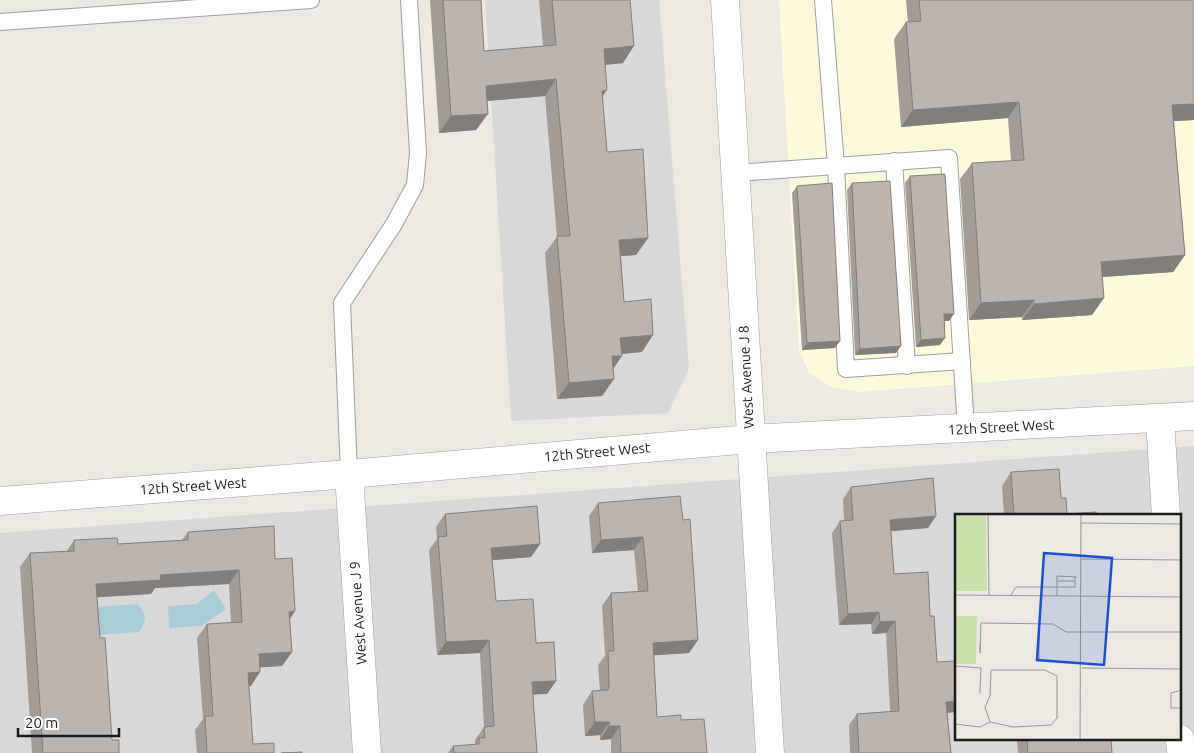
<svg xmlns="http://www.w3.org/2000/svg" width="1194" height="753" font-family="Ubuntu,sans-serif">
<rect width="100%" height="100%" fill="#ece8e2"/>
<!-- residential -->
<g fill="#d9d8d9" fill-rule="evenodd">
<path d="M485,0H659L689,369L668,413L511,421Z"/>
<path d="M1194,446V753H0V533ZM956,516H1180V739H956Z"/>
</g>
<!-- education -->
<path fill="#fcfadb" d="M779,0H1194V366L859,392L831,387L809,373L799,350Z"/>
<!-- water -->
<g fill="#a6cdd6">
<path d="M214,590L226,609L201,626L169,628L168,606L197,604Z"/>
<path d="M138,604C147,616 147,620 139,632L97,635L95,607Z"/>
</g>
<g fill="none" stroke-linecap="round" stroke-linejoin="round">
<defs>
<g id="service">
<path d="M823,0L836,166L846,369L962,361"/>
<path d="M0,22L311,0"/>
<path d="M894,161L907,366"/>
<path d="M735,173L949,158L966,429"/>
<path d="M349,474L342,303L394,224L415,185L418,153L409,0"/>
</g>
<g id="minor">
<path d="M1160,419L1166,516"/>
<path d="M349,474L367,753"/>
<path d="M0,501L349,474L750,439L1194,416"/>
<path d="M1180,739L1181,753"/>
</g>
<path id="tertiary" d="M725,0L770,753"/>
</defs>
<!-- service casing -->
<use href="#service" stroke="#9f9f9f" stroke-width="18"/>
<!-- minor casing -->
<use href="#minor" stroke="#9f9f9f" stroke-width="29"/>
<!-- tertiary casing -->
<use href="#tertiary" stroke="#9f9f9f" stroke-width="29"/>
<!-- service -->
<use href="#service" stroke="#fff" stroke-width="16"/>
<!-- minor -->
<use href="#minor" stroke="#fff" stroke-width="28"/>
<!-- tertiary -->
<use href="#tertiary" stroke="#fff" stroke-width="28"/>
</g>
<!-- wall -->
<g fill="#a29b96">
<path d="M430,0H481L484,51L543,46L539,0H630L623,63L605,65L602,97L607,152L648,238L636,255L621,256L624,302L642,352L622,354L613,369L614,379L602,396L557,399L545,253L557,237L545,96L487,101L476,130L439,133Z"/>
<path d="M906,0H1194V120L1174,121L1185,255L1173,272L1102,277L1092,315L1022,320V317L969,320L960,179L972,163L1011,161L1008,118L901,127L894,39L906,22H908Z"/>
<path d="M910,176L949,321H944L940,345L916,347L905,183Z"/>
<path d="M852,183L896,353L855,355L847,190Z"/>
<path d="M797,186L835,348L802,350L792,193Z"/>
<path d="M1011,472L1061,498L1067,514L1097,516H1004L1002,486Z"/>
<path d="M851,487L928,528L891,531L894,574L930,616L937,662L947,713L951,753H850L849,725L857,714L890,711L886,633L872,634L871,624L839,625L832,533L840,521H844L843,499Z"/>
<path d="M598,503L683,520L698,640L689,653L654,655L657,717L681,720L707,753H611V739L600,740V735L585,736L583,705L592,691H600L598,665L605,656L602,606L611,593L638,592L634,550L592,553L589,516Z"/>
<path d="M445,514L540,544L531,557L492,560L496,601L536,643L556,681L547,694H533L537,753H448L453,746L475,745V740L484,727L480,653L437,655L429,550L437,539L436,527Z"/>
<path d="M188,532L275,559L295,611L290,619L292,652L282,666L260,667L251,686H249L253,744L274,753H197L195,730L203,719L197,638L207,624L231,623L229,584L155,588L151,594L97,597L100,638L112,740L119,753H32L20,567L30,553L67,551L74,540L118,544L182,540Z"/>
<path d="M1017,739H1111L1112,753H1018Z"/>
</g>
<!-- shaded-wall -->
<g fill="#847e7a">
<path d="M634,46L623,63L592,66L604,49Z"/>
<path d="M556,79L545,96L474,102L486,86Z"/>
<path d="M607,90L595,107L602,91Z"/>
<path d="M1019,102L1008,118L901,127L913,110Z"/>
<path d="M1194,104V120L1160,122L1172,105Z"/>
<path d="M488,114L476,130L439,133L451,116Z"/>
<path d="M648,238L636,255L608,257L619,240Z"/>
<path d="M1185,255L1173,272L1089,278L1101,262Z"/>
<path d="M1104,298L1092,315L1022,320L1034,304Z"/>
<path d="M1034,300L1022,317L969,320L981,303Z"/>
<path d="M944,314H954L949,321H939Z"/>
<path d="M653,335L642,352L609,355L620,338Z"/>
<path d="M945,338L940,345L916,347L921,340Z"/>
<path d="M840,341L835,348L802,350L807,343Z"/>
<path d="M901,346L896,353L855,355L860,349Z"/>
<path d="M612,356H622L611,372Z"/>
<path d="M614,379L602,396L557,399L569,383Z"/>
<path d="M936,516L928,528L882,532L890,520Z"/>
<path d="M643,537L634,550L592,553L601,540Z"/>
<path d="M540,544L531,557L482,561L491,548Z"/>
<path d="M239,570L229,584L155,588L151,594L86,598L96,584L160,575Z"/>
<path d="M295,611L286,625L289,612Z"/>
<path d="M879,612L871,624L839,625L848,614Z"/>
<path d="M895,621L886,633L872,634L880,622Z"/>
<path d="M489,640L480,653L437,655L446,642Z"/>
<path d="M698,640L689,653L644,656L653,643Z"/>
<path d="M292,652L282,666L249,668L259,654Z"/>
<path d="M260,672L251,686H238L248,673Z"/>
<path d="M556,681L547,694L523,695L532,682Z"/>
<path d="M956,701V712L938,714L946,702Z"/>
<path d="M595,722H610L600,735L585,736Z"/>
<path d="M609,726H620L611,739L600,740Z"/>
</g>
<!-- building -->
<g fill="#bcb4af" stroke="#847e7a">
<path d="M443,0H481L484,51L556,45L552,0H630L634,46L604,49L607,90L602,91L607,152L643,149L648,238L619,240L624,302L651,299L653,335L620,338L622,356H612L614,379L569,383L557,236H570L556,79L486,86L488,114L451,116Z"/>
<path d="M919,0H1194V104L1172,105L1185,255L1101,262L1104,298L1034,304V300L981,303L972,163L1024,160L1019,102L913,110L906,22L921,21Z"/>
<path d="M945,174L954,314H944L945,338L921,340L910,176Z"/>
<path d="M890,181L901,346L860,349L852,183Z"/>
<path d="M832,183L840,341L807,343L797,186Z"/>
<path d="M1059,469L1061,498H1066L1067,514L1096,512L1097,516H1014L1011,472Z"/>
<path d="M933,478L936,516L890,520L894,574L928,572L930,616H934L937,662L956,661V701L946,702L951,753H859L857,714L899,711L895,621L880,622L879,612L848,614L840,521L853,520L851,487Z"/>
<path d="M680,496L683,520L690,519L698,640L653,643L657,717L681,715V720L704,719L707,753H621L620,726H609L610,722H595L592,691L608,690L609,687L608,651H614L611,593L648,591L643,537L601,540L598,503Z"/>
<path d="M537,506L540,544L491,548L496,601L533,599L536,643L554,642L556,681L532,682L537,753H454L453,746L479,744V738H485L484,727L494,726L489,640L446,642L438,537L447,536L445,514Z"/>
<path d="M274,526L275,559L292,558L295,611L289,612L292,652L259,654L260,672L248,673L253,744L274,743V753H207L205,716H213L207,624L242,622L239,570L160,575L161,580L96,584L100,638H105L112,740H119V753H43L30,553L74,551V540L117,538L118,544L188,540V532Z"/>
<path d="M1027,739H1111L1112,753H1028Z"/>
<path d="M302,752V753H281Z"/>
</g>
<g text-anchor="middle" stroke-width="5" stroke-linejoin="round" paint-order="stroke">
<!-- street labels -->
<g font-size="14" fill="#1b1b1b" stroke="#fff">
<text transform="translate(746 377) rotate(-93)" y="5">West Avenue J 8</text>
<text transform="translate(1001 427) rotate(-3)" y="5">12th Street West</text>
<text transform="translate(597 452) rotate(-5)" y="5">12th Street West</text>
<text transform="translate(193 486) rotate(-4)" y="5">12th Street West</text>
<text transform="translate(358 613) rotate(-94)" y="5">West Avenue J 9</text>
</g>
</g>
<!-- overview -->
<g transform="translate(955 514)">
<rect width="226" height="226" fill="#ece8e2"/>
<path d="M0,0H31L32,77H0ZM0,102H22L21,150H0Z" fill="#c9e2ac"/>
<path fill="none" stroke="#989692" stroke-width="1" d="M33,0L34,81M126,9L227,10M127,45L227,46M102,67H120M0,81L227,83M56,81L61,73H120V63M102,82V62L122,63M84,110V147M25,129V139L26,109L98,110L111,118H227M0,152L26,154L25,179M127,154L227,155M227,176L216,179V194H227M0,210L25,213L35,208L58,213L96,211L102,204V162L90,156H36L35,182L30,193L35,208M125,226L126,0"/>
<path fill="#1d4ed8" fill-opacity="0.15" stroke="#1d4ed8" stroke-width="2.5" d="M89,39L157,44L149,151L82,146Z"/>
<rect width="226" height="226" fill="none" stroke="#1b1b1b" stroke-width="2.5"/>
</g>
<!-- scale -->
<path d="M18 728v8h101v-8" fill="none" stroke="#1b1b1b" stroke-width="2.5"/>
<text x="25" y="728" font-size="15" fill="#1b1b1b" stroke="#ffffff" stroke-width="4" paint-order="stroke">20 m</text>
</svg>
